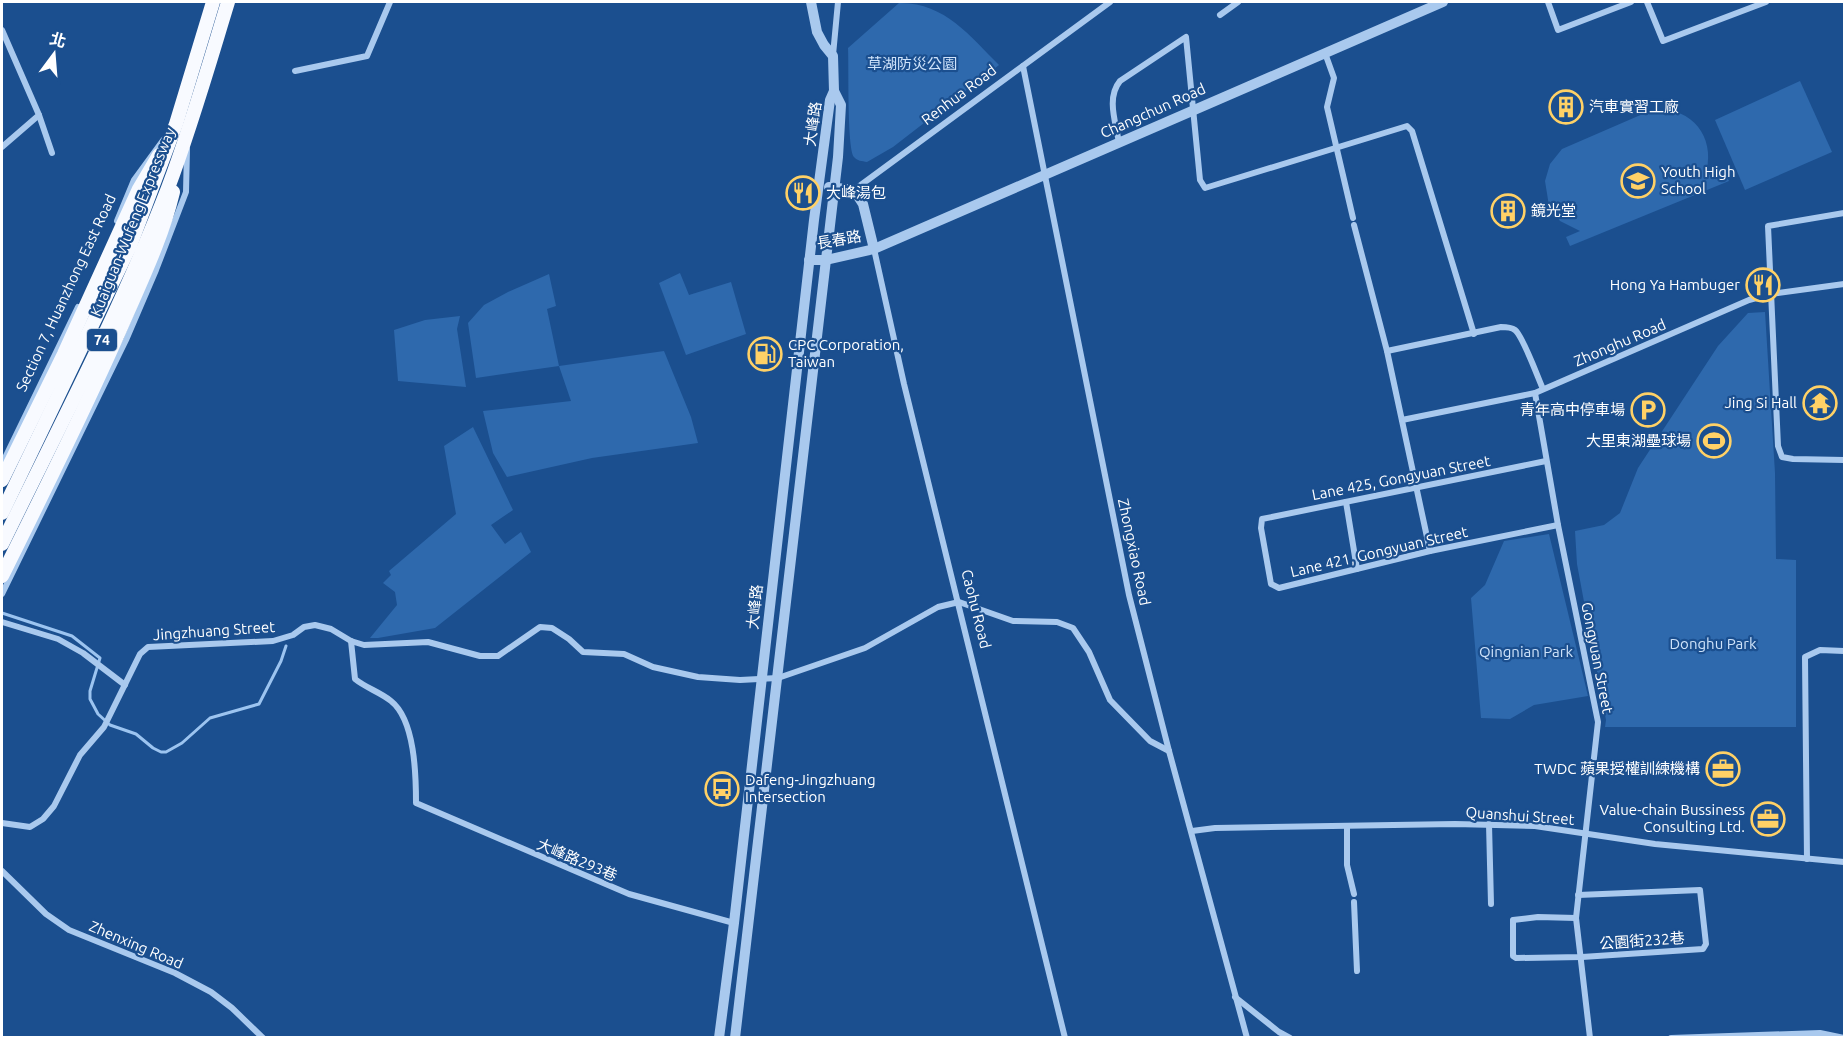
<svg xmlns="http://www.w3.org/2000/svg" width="1846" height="1039" font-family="Ubuntu,'Noto Sans TC',sans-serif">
<rect width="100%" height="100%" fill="#1b4f8f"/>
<!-- green -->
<g fill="#2e69ad">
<path d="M899,3C944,2 970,36 999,65L893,147L867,162C862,161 857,161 854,157C847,148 849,65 848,48Z"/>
<path d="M1800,81L1832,152L1745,190L1715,120Z"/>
<path d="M1662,109C1698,112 1716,143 1705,176L1724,170L1729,181L1570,246L1566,237L1580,231L1560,221L1549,206L1545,181L1550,164L1562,149L1652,110Z"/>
<path d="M680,273L689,295L731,282L746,334L686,355L659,283Z"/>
<path d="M549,274L556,306L547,309L559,366L664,351L691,417L698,443L592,458L507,477L493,453L483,411L571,401L559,366L476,378L468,323L484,305L508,292Z"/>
<path d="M1765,312L1775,473L1776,559L1796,560V727H1605L1606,720L1577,564L1575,531L1604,525L1620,513L1638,468L1718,346L1748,313Z"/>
<path d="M460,316L457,329L466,387L398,381L394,330L425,320Z"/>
<path d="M473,427L513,510L491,525L505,544L521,532L531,552L435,628L378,638H370L397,605L395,592L383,583L391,575L389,571L456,514L444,446Z"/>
<path d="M1549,534L1588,696L1534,705L1510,719L1481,718L1471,598L1485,585L1504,541Z"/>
</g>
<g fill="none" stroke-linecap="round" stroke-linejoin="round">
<!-- stream -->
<path stroke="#9cc4f0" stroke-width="3" d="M2,613L72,636L100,658L90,691V699L98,714L110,725L136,734L153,748L161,752H166L182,743L210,718L259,704L281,661L286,646"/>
<!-- minor -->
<g stroke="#a9c9ee" stroke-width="6">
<path d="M1548,2L1558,30L1631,2"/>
<path d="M1647,2L1663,41L1766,2"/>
<path d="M1220,15L1238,2"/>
<path d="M2,30L39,115L2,147"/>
<path d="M1325,53L1334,78L1327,107L1353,218"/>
<path d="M833,55L838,2"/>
<path d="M1023,66L1129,595L1169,751L1247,1038"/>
<path d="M295,71L367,56L390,2"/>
<path d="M39,115L52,153"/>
<path d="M1119,143C1116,123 1106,98 1120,81L1186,37L1200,180L1205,188L1407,126L1412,131L1474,334"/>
<path d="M854,190L1110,2"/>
<path d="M1844,213L1768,226L1778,446L1782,457L1793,459L1844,460"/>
<path d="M117,221L134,180L164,139"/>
<path d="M1354,225L1387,351L1430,551"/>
<path d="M874,249L904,384L1065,1038"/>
<path d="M1387,351L1501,327C1506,327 1511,327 1515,330C1523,336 1538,378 1543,389"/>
<path d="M1535,393L1558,525L1598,722L1576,918L1590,1038"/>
<path d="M1402,420L1535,393L1749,300L1771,294L1844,284"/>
<path d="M1546,461L1262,519L1261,528L1271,584L1279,588L1430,551L1558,525"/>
<path d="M2,464L78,307"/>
<path d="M1346,502L1357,569"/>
<path d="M2,594L126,340L156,270L186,192L187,149"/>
<path d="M2,622L58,639L83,653L125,685"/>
<path d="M351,641L355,679C366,688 380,692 391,701C415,720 416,775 416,803L629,894L734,923"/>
<path d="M2,823L30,827L43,819L54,806L80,755L104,727L140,654L148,647L273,641L293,635L304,627L315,625L331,629L351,641L364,645L428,642L480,656H498L540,627L552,628L569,639L583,652L624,654L653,667L698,677L740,680L778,678L865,648L938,607L959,602L1013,621L1057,622L1073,628L1089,652L1110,700L1150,741L1169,751"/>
<path d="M1489,824L1491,904"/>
<path d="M1347,826V865L1354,894"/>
<path d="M1192,831L1215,828L1455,824L1535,826L1655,844L1844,862"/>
<path d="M1807,859L1805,657L1820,650L1844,651"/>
<path d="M2,871L46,914L69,930L175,973L211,992L232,1008L263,1038"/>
<path d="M1354,902L1357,971"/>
<path d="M1576,918L1538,917L1513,920V956L1516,958L1582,957L1703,949L1706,944L1700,890L1578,895"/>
<path d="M1235,997L1279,1032L1290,1038"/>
<path d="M1671,1038L1820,1033L1844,1038"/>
</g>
<!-- tertiary -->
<g stroke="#a9c9ee" stroke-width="10">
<path d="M829,187L854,190L863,204L874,249"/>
<path d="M809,260H826L874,249L1443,2"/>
<path d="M719,1038L734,923L814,220L830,100L834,91"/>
<path d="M735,1038L838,157L841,105L834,91L833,56L824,45L817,32L811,2"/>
</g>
<!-- trunk -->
<g stroke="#f8faff" stroke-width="14">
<path d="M2,480L64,354L139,189L159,155"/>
<path d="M2,513L130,246L176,124L213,2"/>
<path d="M2,544C59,427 121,310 168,188C191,127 209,64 228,2"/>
<path d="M2,576C43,493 85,410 122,325C141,281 162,238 173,192"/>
</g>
</g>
<!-- icons -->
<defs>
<symbol id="building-ring" viewBox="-11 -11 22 22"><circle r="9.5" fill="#1b4f8f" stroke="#ffd166" stroke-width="1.5"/><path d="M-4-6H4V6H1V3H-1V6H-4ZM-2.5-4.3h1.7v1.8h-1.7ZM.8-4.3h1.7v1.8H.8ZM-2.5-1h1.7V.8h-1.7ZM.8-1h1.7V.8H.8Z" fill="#ffd166"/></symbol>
<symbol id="school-ring" viewBox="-11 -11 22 22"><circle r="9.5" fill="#1b4f8f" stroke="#ffd166" stroke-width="1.5"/><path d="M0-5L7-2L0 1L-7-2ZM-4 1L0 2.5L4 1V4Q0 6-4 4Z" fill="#ffd166"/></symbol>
<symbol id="restaurant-ring" viewBox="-11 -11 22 22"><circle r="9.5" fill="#1b4f8f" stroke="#ffd166" stroke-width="1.5"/><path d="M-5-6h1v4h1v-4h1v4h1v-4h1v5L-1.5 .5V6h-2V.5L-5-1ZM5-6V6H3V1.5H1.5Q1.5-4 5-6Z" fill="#ffd166"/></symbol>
<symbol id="fuel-ring" viewBox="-11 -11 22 22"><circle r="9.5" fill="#1b4f8f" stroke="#ffd166" stroke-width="1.5"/><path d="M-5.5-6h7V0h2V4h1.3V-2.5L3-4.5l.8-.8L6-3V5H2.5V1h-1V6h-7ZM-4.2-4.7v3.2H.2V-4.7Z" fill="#ffd166"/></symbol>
<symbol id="temple-ring" viewBox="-11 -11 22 22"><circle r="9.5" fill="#1b4f8f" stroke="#ffd166" stroke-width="1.5"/><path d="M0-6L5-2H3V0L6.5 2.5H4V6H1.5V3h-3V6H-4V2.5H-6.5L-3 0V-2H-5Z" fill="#ffd166"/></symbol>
<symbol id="parking-ring" viewBox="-11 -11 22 22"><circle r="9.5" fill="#1b4f8f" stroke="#ffd166" stroke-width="1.5"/><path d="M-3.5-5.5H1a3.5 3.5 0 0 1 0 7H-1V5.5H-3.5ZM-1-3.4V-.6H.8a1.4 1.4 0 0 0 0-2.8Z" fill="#ffd166"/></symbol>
<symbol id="stadium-ring" viewBox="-11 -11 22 22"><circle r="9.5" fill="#1b4f8f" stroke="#ffd166" stroke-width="1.5"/><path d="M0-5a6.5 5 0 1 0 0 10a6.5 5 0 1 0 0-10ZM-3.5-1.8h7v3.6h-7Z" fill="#ffd166"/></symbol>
<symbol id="office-ring" viewBox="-11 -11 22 22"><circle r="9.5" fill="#1b4f8f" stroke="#ffd166" stroke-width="1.5"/><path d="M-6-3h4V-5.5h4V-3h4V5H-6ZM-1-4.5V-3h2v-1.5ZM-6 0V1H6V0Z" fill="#ffd166"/></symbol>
<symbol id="bus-ring" viewBox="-11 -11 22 22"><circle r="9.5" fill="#1b4f8f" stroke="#ffd166" stroke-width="1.5"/><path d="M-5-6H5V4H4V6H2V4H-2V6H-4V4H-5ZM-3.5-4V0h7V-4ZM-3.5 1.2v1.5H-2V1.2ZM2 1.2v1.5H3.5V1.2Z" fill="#ffd166"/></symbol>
</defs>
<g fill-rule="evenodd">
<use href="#building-ring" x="1547" y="88" width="38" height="38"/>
<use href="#school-ring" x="1619" y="162" width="38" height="38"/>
<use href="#restaurant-ring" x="784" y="174" width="38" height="38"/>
<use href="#building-ring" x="1489" y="192" width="38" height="38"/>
<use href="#restaurant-ring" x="1744" y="266" width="38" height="38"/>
<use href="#fuel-ring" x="746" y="335" width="38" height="38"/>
<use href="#temple-ring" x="1801" y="384" width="38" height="38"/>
<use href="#parking-ring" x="1629" y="391" width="38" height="38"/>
<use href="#stadium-ring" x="1695" y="422" width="38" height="38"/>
<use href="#office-ring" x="1704" y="750" width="38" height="38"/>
<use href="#bus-ring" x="703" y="770" width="38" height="38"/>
<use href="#office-ring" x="1749" y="800" width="38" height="38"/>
</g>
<g text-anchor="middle" stroke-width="4.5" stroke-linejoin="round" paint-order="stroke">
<!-- shield labels -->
<rect fill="#1b4f8f" stroke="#bbcadd" stroke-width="1.5" x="87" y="329" width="30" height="22" rx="4.5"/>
<g font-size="14" font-weight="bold" fill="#fff">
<text x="102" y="345">74</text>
</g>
<!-- park labels -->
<g font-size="15" fill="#cfe3fa" stroke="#1b4f8f">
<text x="912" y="69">草湖防災公園</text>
<text x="1713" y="649">Donghu Park</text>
<text x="1526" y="657">Qingnian Park</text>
</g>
<!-- street labels -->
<g font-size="15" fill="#fff" stroke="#1b4f8f">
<text transform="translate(959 95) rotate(-37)" y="5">Renhua Road</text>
<text transform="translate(1153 111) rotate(-24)" y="5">Changchun Road</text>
<text transform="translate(813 124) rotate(-82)" y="5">大峰路</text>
<text transform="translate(133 222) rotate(-68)" y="5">Kuaiguan-Wufeng Expressway</text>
<text transform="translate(839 240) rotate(-10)" y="5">長春路</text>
<text transform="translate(66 293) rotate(-65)" y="5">Section 7, Huanzhong East Road</text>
<text transform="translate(1620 343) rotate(-23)" y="5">Zhonghu Road</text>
<text transform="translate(1401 478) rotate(-11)" y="5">Lane 425, Gongyuan Street</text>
<text transform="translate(1134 552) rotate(78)" y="5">Zhongxiao Road</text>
<text transform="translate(1379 552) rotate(-13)" y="5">Lane 421, Gongyuan Street</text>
<text transform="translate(755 607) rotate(-84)" y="5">大峰路</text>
<text transform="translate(976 609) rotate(76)" y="5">Caohu Road</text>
<text transform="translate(214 631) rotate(-4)" y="5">Jingzhuang Street</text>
<text transform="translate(1597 658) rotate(79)" y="5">Gongyuan Street</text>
<text transform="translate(1520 816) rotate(4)" y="5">Quanshui Street</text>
<text transform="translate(577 860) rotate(23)" y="5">大峰路293巷</text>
<text transform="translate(1642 941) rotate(-4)" y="5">公園街232巷</text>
<text transform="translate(136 945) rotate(23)" y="5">Zhenxing Road</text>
</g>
<!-- poi labels -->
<g font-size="15" fill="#fff" stroke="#1b4f8f" text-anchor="start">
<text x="1589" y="112">汽車實習工廠</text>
<text x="1661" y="177">Youth High<tspan x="1661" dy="17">School</tspan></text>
<text x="826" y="198">大峰湯包</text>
<text x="1531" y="216">鏡光堂</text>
<text x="1740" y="290" text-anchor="end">Hong Ya Hambuger</text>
<text x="788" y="350">CPC Corporation,<tspan x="788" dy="17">Taiwan</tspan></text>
<text x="1797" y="408" text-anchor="end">Jing Si Hall</text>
<text x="1625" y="415" text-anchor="end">青年高中停車場</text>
<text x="1691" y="446" text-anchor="end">大里東湖壘球場</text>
<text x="1700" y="774" text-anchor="end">TWDC 蘋果授權訓練機構</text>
<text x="745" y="785">Dafeng-Jingzhuang<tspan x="745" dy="17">Intersection</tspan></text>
<text x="1745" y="815" text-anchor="end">Value-chain Bussiness<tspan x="1745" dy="17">Consulting Ltd.</tspan></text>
</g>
</g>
<!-- border -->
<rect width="1846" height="1039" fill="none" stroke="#ffffff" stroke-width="6"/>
<!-- north arrow -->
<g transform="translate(54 54) rotate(16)" stroke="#1b4f8f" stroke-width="4.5" paint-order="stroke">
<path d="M0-4.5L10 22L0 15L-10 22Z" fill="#ffffff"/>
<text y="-9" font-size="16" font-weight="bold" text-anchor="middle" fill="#ffffff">北</text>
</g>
</svg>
